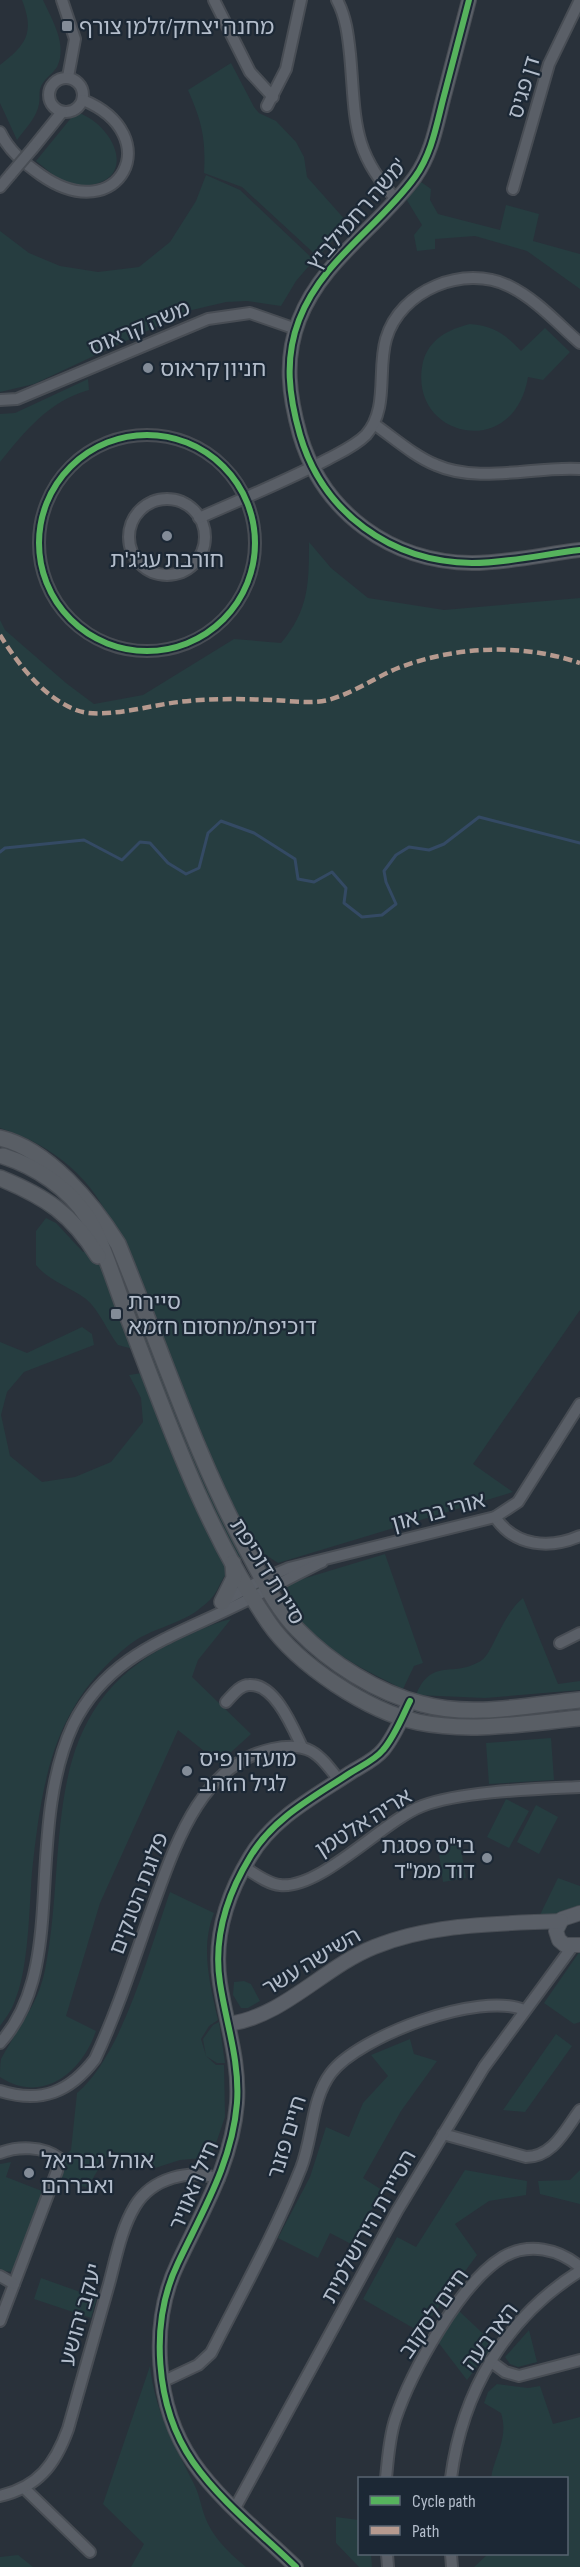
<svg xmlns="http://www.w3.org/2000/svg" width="580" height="2567" font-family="'Sofia Sans Condensed','Noto Sans Hebrew',sans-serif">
<rect width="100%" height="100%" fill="#29313a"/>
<!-- green -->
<g fill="#263d40">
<path d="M22,0H43C52,20 68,45 57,67C52,75 43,79 40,89C39,94 40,99 39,104C37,117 25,129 17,140L0,103V65C26,45 35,33 22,0Z"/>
<path d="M231,63L254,107L259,113L276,121L296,142L304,157L307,177L348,223L318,257L242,187L204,173C206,139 202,122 188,90Z"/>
<path d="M76,112C113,123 139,178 90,185C83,186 72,186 66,183C56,178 45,168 36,161Z"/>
<path d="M206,175L240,190L314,260L296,281L281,306L247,301L226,302L192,310L34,384L0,392V231L29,253L60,266L98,272L139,267L170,242L196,201Z"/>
<path d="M421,182L431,189L430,200L438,214L500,230L506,205L539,214L533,241L580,254V289L527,251L475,236L435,239V249L417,251L414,235L422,225L405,197Z"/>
<path d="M470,324C494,326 505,334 521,351L545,328L570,352L543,380L528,377C514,463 406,437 423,362C429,339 449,329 470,324Z"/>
<path d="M88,379L89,390C49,401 25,431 0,462V414L15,413Z"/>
<path d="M309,542L331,568L368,598L444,610L580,598V1310L473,1464L513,1492L278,1563L257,1549C249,1555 234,1562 228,1571C215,1589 220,1594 198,1610C178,1625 149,1629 129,1645C53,1705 42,1780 32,1872C29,1909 29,1969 14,2003C11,2011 5,2019 0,2026V1342L27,1353L82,1327L92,1334L94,1345L24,1372L7,1392L1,1415L10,1456L42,1482L75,1477L111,1462L143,1422L141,1398L129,1375L142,1373L133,1349L118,1345C107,1331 100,1311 86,1299C69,1286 50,1282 36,1265V1231L46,1218L56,1223L83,1252L115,1232C95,1179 53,1145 0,1128V620L5,630L66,683L94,704L143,695L234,639L281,643C309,610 309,583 309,542Z"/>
<path d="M385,1554L423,1663L414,1666L403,1689C360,1668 306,1642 284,1596L288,1585L296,1581Z"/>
<path d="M523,1598L558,1684L580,1681V1690L485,1698L416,1695C432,1656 454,1679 482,1660C493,1652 502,1615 523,1598Z"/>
<path d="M231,1619L198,1660L192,1677L251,1734L219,1763L178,1730L100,1903L66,2016L96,2031C82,2072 43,2105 0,2077C0,2072 0,2064 1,2059C17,2029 38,2005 45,1970C70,1845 34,1711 172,1643C191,1634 210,1624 231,1619Z"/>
<path d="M551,1738L554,1780L489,1784L486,1743Z"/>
<path d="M506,1799L529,1811L509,1848L487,1837Z"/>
<path d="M536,1805L558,1817L539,1854L517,1842Z"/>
<path d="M460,1844L466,1878L443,1882L438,1847Z"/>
<path d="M558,1878L580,1886V1910L568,1914L540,1915Z"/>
<path d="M170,1892L214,1913C200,1948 210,1984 218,2020L209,2026L201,2039L206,2056L203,2039L213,2025L219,2022L225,2063H217L206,2056L216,2065H224L225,2117L214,2149L203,2158L180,2160L152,2169L110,2150L87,2188L62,2179L59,2161L71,2150L77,2093C122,2056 150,1948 170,1892Z"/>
<path d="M580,1951V2022L574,2024L544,2003Z"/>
<path d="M244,1981L251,1984L260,2001L248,2008H241L233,1995L234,1982Z"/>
<path d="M556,2034L572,2046L525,2112L503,2110Z"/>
<path d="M410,2039L414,2054L437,2061L401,2111L363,2178L382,2190L353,2245L330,2233L318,2258L278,2238L310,2177L326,2127L349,2137L363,2103L388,2076L371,2055Z"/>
<path d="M11,2162L6,2177L42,2191L16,2265L11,2272L0,2270V2164Z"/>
<path d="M465,2170L527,2181L526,2195L489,2201L455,2224L477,2255L420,2332L363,2299L397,2237L416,2247Z"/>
<path d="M580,2170V2204L540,2194L538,2181L570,2180Z"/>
<path d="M41,2278L97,2298L91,2318L34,2299Z"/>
<path d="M459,2311L494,2344L467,2380L438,2342Z"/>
<path d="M529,2330L537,2362L518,2367L510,2364L505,2357Z"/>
<path d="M150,2366C155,2412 173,2441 193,2482C199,2493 201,2506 205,2517C213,2538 229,2553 246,2567H131L144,2544L103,2504Z"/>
<path d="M497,2384L528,2388L540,2386L553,2424L580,2417V2567H474L488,2554H566V2478H491C495,2454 509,2438 501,2413L484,2403L488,2392Z"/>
<path d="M336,2517L359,2520L360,2554H371L372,2567H359L336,2543Z"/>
<path d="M18,2555L33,2567H0V2557Z"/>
</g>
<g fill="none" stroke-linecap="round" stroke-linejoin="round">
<!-- stream -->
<path stroke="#344a64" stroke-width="3" d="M0,852L5,848L84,840L122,860L140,842L150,843L168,863L186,874L199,868L208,833L221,821L254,833L295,859L298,879L314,882L332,872L346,888L344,903L362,917L382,915L396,904L386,882L384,871L396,855L409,847L429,850L444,844L479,817L580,843"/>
<defs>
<g id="minor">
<path d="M62,0L75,39L68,77"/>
<path d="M214,0L250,72L273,97"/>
<path d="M337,0C346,17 348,35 350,54C356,117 350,151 397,200"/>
<circle cx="66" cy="95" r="17"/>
<path d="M267,106L286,69L301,0"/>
<path d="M0,132C9,151 24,163 41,175C120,230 168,135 83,100"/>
<path d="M33,148L62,112"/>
<path d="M0,187L11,174"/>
<path d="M513,189L549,64L580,0"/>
<path d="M0,400L17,399L208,319L250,313L296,329"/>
<path d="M374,424C394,438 414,456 436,465C479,484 534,466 580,469"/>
<circle cx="147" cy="543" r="108"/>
<circle cx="167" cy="537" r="38"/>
<path d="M199,518C242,499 286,481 328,459C341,452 355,446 366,435C389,409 377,370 386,339C400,290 464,264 509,286C536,299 558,324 580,343"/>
<path d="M495,1517C515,1547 550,1549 580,1536"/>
<path d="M222,1602L263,1579L289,1568L495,1517L518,1502L580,1404"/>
<path d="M560,1643L580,1633"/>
<path d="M226,1702C232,1696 239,1685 249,1685C275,1683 293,1728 302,1747"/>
<path d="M244,1867C255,1874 268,1884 280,1885C320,1890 383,1821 422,1806C461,1791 537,1789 580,1787"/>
<path d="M0,2043C33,2007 40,1956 43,1908C47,1848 47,1781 73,1725C107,1656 169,1638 233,1607C263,1593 292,1576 322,1562"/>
<path d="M0,2091C41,2104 70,2092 95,2059C117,2012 133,1962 150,1914C173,1852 198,1765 272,1749C309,1741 318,1753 339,1780"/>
<path d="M443,2134L526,2157C553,2157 565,2130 580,2110"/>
<path d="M0,2153C18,2146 43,2146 59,2158L57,2171L0,2321"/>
<path d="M0,2276L14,2284"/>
<path d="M490,2361L505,2372L519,2376L580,2360"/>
<path d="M164,2381L198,2365L211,2353C242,2292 276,2231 301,2168C313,2138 311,2099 331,2073C359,2036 480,1991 524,2010"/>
<path d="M386,2478C388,2459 389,2439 395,2420C411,2372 460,2283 503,2257C529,2242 559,2249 580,2267"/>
<path d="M451,2478C462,2392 505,2318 580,2271"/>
<path d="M24,2488L90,2552"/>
<path d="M0,2496C38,2487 55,2465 68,2429C82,2381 95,2332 109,2284C116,2258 121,2229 135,2206C152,2178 190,2168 219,2179"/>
<path d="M235,2508L397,2211L484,2067L572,1947"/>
<path d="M387,2554L388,2567"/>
<path d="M451,2554L452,2567"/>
</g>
<g id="tertiary">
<path d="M469,0C461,31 453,61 445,92C437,121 433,152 415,177C379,227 322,260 299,320C284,359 289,396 300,435C323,513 391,562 472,563C508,563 545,554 580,550"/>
<path d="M580,1913L562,1919L556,1931L559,1940L565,1945H580"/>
<path d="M229,2024C284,2016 324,1967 374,1947C433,1923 499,1924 561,1921"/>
<path d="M296,2567C262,2534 220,2501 193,2462C155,2407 149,2323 178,2263C203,2210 232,2163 237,2103C240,2061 226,2023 220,1983C213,1938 227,1895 250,1857C273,1818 314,1797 350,1773C361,1766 375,1760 383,1750C395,1736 402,1717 410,1701"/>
</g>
<g id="secondary">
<path d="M0,1138C48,1149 93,1204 118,1244C161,1348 195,1456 249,1554C263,1580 277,1609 298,1630C330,1663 377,1693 422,1704C472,1718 529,1705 580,1700"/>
<path d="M3,1156C37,1167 68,1188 88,1218C105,1248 114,1282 127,1315C167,1419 205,1530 269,1623C298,1665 368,1711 418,1722C471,1733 526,1723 580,1718"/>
<path d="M0,1178C46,1197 72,1214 98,1256"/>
<path d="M222,1602L234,1578L233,1563"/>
</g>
</defs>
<!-- minor casing -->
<use href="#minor" stroke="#484d54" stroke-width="14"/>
<!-- tertiary casing -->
<use href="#tertiary" stroke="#484d54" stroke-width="16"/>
<!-- secondary casing -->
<use href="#secondary" stroke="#484d54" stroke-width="18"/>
<!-- minor -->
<use href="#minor" stroke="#5a5f67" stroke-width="10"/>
<!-- tertiary -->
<use href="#tertiary" stroke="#5a5f67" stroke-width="14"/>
<!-- secondary -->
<use href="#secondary" stroke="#595e65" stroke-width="15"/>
<defs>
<path id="minor-bridge" d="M11,174L33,148"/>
</defs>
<!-- minor-bridge casing -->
<use href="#minor-bridge" stroke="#484d54" stroke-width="14" stroke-linecap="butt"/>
<!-- minor-bridge -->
<use href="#minor-bridge" stroke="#5a5f67" stroke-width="10"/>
<!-- quiet -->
<path stroke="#b69a8f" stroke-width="4.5" stroke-dasharray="9 4.5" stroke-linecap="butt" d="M0,635C18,664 43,697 76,710C101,720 151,705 179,702C210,698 242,699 274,700C291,701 311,704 328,700C354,693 374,678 398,668C456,646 521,643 580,663"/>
<defs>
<g id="cycleway">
<path d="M469,0C461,31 453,61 445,92C437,121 433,152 415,177C379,227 322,260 299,320C284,359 289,396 300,435C323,513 391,562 472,563C508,563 545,554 580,550"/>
<circle cx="147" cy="543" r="108"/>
<path d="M296,2567C262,2534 220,2501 193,2462C155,2407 149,2323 178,2263C203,2210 232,2163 237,2103C240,2061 226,2023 220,1983C213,1938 227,1895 250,1857C273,1818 314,1797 350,1773C361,1766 375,1760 383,1750C395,1736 402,1717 410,1701"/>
</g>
</defs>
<!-- cycleway casing -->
<use href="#cycleway" stroke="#1c2835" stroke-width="10"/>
<!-- cycleway -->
<use href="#cycleway" stroke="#56b35d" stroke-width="6"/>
</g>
<!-- markers -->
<g fill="#838c98" stroke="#1c2835" stroke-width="2">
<rect x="61" y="20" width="12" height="12" rx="3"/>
<circle cx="148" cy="368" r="6"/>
<circle cx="167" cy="536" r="6"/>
<rect x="110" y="1308" width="12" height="12" rx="3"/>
<circle cx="187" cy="1771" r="6"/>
<circle cx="487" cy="1858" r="6"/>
<circle cx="29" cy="2173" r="6"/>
</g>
<g text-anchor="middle" stroke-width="4.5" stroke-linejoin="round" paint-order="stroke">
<!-- poi labels -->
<g font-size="22" fill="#b3bdcb" stroke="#1c2835" text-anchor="start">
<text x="79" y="34">מחנה יצחק/זלמן צורף</text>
<text x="160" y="376">חניון קראוס</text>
<text x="167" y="567" text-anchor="middle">חורבת עג'ג'ת</text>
<text x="128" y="1309">סיירת<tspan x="128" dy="25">דוכיפת/מחסום חזמא</tspan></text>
<text x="199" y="1766">מועדון פיס<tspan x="199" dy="25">לגיל הזהב</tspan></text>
<text x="475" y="1853" text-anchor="end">בי"ס פסגת<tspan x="475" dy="25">דוד ממ"ד</tspan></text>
<text x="41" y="2168">אוהל גבריאל<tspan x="41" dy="25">ואברהם</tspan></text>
</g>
<!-- street labels -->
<g font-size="22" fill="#b3bdcb" stroke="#1c2835">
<text transform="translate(523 87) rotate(-73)" y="8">דן פגיס</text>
<text transform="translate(356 214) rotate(-49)" y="8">משה רחמילביץ'</text>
<text transform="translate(139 327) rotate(-23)" y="8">משה קראוס</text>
<text transform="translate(438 1511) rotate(-15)" y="8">אורי בר און</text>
<text transform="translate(268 1571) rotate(58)" y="8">סיירת דוכיפת</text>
<text transform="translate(363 1822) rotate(-32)" y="8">אריה אלטמן</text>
<text transform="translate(138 1893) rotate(-69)" y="8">פלוגת הטנקים</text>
<text transform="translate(311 1961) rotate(-31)" y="8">השישה עשר</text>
<text transform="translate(286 2137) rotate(-73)" y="8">חיים פזנר</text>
<text transform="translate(193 2185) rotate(-67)" y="8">חיל האוויר</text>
<text transform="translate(368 2226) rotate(-61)" y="8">הסיירת הירושלמית</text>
<text transform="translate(433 2313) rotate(-55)" y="8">חיים לסקוב</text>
<text transform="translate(80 2314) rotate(-74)" y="8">יעקב יהושע</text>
<text transform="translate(489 2336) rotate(-53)" y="8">הארבעה</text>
</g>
</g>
<!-- legend -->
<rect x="358" y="2477" width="210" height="78" fill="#1c2835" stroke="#586471" stroke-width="1.5"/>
<rect x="370" y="2496" width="30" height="9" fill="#56b35d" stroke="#586471" stroke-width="1.5"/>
<text x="412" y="2507" font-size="18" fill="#b3bdcb">Cycle path</text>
<rect x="370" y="2526" width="30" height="9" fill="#b69a8f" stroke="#586471" stroke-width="1.5"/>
<text x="412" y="2537" font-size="18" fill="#b3bdcb">Path</text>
</svg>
